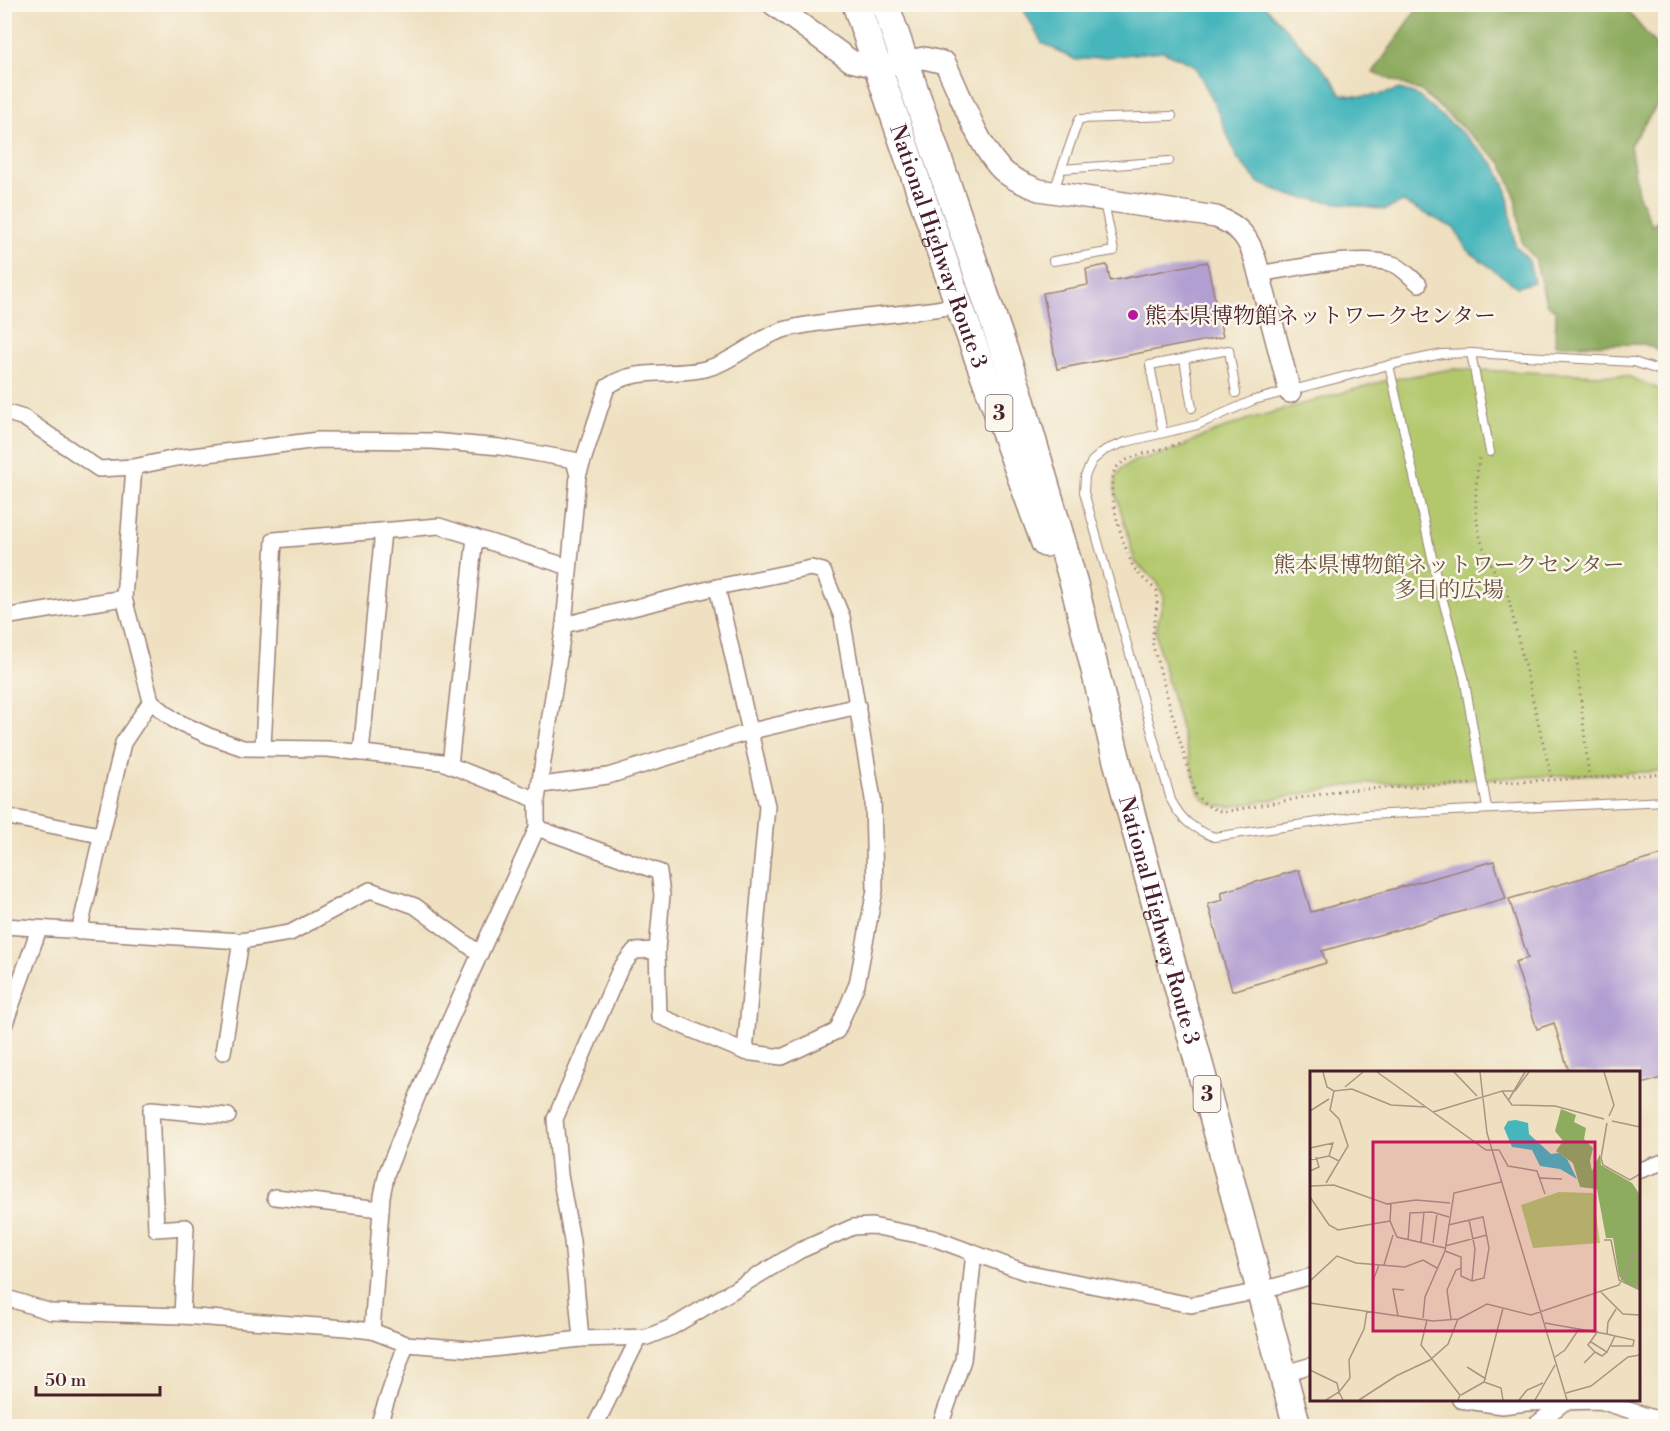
<svg xmlns="http://www.w3.org/2000/svg" width="1670" height="1431" font-family="'Libre Bodoni','Noto Serif JP',serif">
<rect width="100%" height="100%" fill="#fbf7ec"/>
<filter id="ink" filterUnits="userSpaceOnUse"><feTurbulence type="fractalNoise" baseFrequency=".0167" numOctaves="2"/><feDisplacementMap in="SourceGraphic" scale="12" xChannelSelector="R" yChannelSelector="G"/><feConvolveMatrix kernelMatrix="1 2 1 2 8 2 1 2 1" color-interpolation-filters="sRGB"/></filter>
<filter id="wash" filterUnits="userSpaceOnUse"><feTurbulence type="fractalNoise" baseFrequency=".008" numOctaves="4" result="noise"/><feDisplacementMap in="SourceGraphic" scale="24" xChannelSelector="R" yChannelSelector="G"/><feGaussianBlur stdDeviation="1.35" result="paint"/><feColorMatrix in="noise" values="0 0 0 0 0 0 0 0 0 0 0 0 0 0 0 0 0 1.4 0 .05"/><feComposite in="paint" operator="in"/></filter>
<g filter="url(#wash)">
<rect width="100%" height="100%" fill="#eee0c0"/>
<!-- green -->
<path fill="#b3c86d" stroke="#7e744c" stroke-width="1.5" d="M1452,369L1627,376L1659,389L1666,398L1665,771L1357,784L1230,807L1214,805L1206,801L1199,793L1158,646L1156,630L1164,597L1157,582L1135,562L1115,490L1116,477L1122,468L1135,461L1178,449L1196,439L1249,419L1384,381Z"/>
<!-- forest -->
<path fill="#8eac60" stroke="#6c6646" stroke-width="1.5" d="M1618,5L1630,14L1657,46L1659,102L1630,145L1638,193L1652,226L1665,213V353L1644,344L1555,345L1556,311L1546,303L1535,259L1522,243L1516,199L1502,163L1421,91L1373,73L1420,5Z"/>
<!-- water -->
<path fill="#46b6bc" stroke="#486a74" stroke-width="1.5" d="M1021,5H1264L1332,79L1341,94C1363,99 1379,96 1400,89L1418,96L1461,132L1495,165L1507,191L1515,245L1529,261L1534,282L1517,287L1467,250L1454,228L1403,202L1385,210L1292,196L1259,183L1237,158L1213,100L1194,65L1163,51L1076,60L1042,43Z"/>
<g id="blocks">
<!-- building -->
<g fill="#b29fd2">
<path d="M1207,262L1223,337L1057,369L1043,293L1088,285L1086,269L1107,265L1110,281Z"/>
<path d="M1665,854V1077L1638,1085V1072H1569L1554,1023L1537,1029L1515,962L1528,958L1509,899Z"/>
<path d="M1494,861L1506,899L1322,951L1326,963L1232,991L1208,904L1223,900L1221,892L1299,870L1311,912Z"/>
</g>
</g>
</g>
<g filter="url(#ink)">
<use href="#blocks" fill-opacity="0" stroke="#9c8076" stroke-width="1.5"/>
<g fill="none" stroke-linecap="round" stroke-linejoin="round">
<defs>
<g id="lane">
<path d="M1062,169L1169,161"/>
<path d="M1054,190L1079,119L1172,116"/>
<path d="M1053,261L1114,251L1104,202"/>
<path d="M1471,353L1490,452"/>
<path d="M1184,359L1192,408"/>
<path d="M1389,365L1436,575L1464,677L1487,808"/>
<path d="M1666,377L1658,370L1634,362L1471,353L1442,354L1389,365L1254,400L1197,425L1126,442L1105,450L1092,461L1085,476L1084,492L1171,800C1182,821 1192,828 1214,837L1366,815L1666,801"/>
<path d="M1163,433L1150,365L1229,350L1236,393"/>
</g>
<g id="street">
<path d="M1259,274C1293,268 1361,254 1393,264C1402,267 1411,278 1419,284"/>
<path d="M4,412L24,418L99,469L134,467L176,458L318,440L432,441L500,447L574,460L578,476"/>
<path d="M134,467L124,598L151,701L174,720L209,736L243,748L328,749L442,762L537,800"/>
<path d="M717,587L767,806L745,1052"/>
<path d="M4,617L124,598"/>
<path d="M564,625L717,587L811,568L823,571L842,617L873,799L875,890L857,984L837,1031L782,1057L745,1052L659,1016L657,950L634,951L620,969L555,1119L560,1175L572,1241L581,1339"/>
<path d="M263,746L274,540L439,526L569,567"/>
<path d="M361,753L383,531"/>
<path d="M450,765L475,537"/>
<path d="M542,785L608,776L752,731L858,706"/>
<path d="M4,816L100,835"/>
<path d="M537,828L659,872L662,895L657,950"/>
<path d="M4,926L241,941L290,933L370,890L415,906L480,954"/>
<path d="M79,932L123,743L151,701"/>
<path d="M4,1026L39,929"/>
<path d="M223,1052L241,941"/>
<path d="M1638,1171L1666,1161"/>
<path d="M275,1197L381,1209"/>
<path d="M4,1297L51,1312L182,1316L346,1328L372,1331L406,1344L483,1350L581,1339L647,1337L672,1327L799,1251L853,1227L872,1226L933,1238L1025,1272L1191,1305L1259,1291L1312,1276"/>
<path d="M182,1316L186,1227L156,1229L151,1109L228,1116"/>
<path d="M372,1331L382,1196L387,1172L431,1062L537,828V800L564,625L578,476L607,387C634,367 669,376 700,370C734,364 757,335 791,328C846,316 903,316 959,305"/>
<path d="M1282,1374L1312,1365"/>
<path d="M1460,1400L1502,1406L1527,1403L1600,1401L1666,1422"/>
<path d="M378,1426L406,1344"/>
<path d="M595,1426L639,1337"/>
<path d="M940,1426L963,1360L974,1252"/>
<path d="M1534,1426L1562,1404"/>
</g>
<path id="secondary" d="M773,4L851,61L876,67L924,58L945,63C961,95 976,141 999,167C1010,179 1025,184 1039,190L1216,217C1240,226 1249,238 1256,262L1290,392"/>
<g id="highway">
<path id="s1" d="M856,4L959,305L1045,543"/>
<path id="s2" d="M885,4L1019,394L1074,584L1117,761L1297,1426"/>
</g>
</defs>
<!-- lane casing -->
<use href="#lane" stroke="#9c8076" stroke-width="10"/>
<!-- street casing -->
<use href="#street" stroke="#9c8076" stroke-width="18"/>
<!-- secondary casing -->
<use href="#secondary" stroke="#9c8076" stroke-width="24"/>
<!-- highway casing -->
<use href="#highway" stroke="#9c8076" stroke-width="30"/>
<!-- path -->
<g stroke="#9c8076" stroke-width="3" stroke-dasharray="1.5 4.5" stroke-linecap="butt">
<path d="M1179,443C1161,452 1133,452 1118,466C1101,480 1124,546 1132,564C1137,575 1148,582 1157,591C1159,610 1151,627 1153,646L1195,794C1204,804 1211,809 1224,812L1344,790L1472,784"/>
<path d="M1479,458C1472,509 1474,546 1506,588L1552,780"/>
<path d="M1576,652L1589,779"/>
<path d="M1494,783L1666,774"/>
</g>
<!-- lane -->
<use href="#lane" stroke="#fff" stroke-width="8"/>
<!-- street -->
<use href="#street" stroke="#fff" stroke-width="15"/>
<!-- secondary -->
<use href="#secondary" stroke="#fff" stroke-width="21"/>
<!-- highway -->
<use href="#highway" stroke="#fff" stroke-width="27"/>
</g>
</g>
<!-- markers -->
<circle fill="#b5179e" stroke="#fbf7ec" stroke-width="2" cx="1133" cy="315" r="6"/>
<g text-anchor="middle" stroke-width="5" stroke-linejoin="round" paint-order="stroke">
<!-- shield labels -->
<g fill="#fbf7ec" stroke="#7f6065" stroke-width="1.5">
<rect x="985.5" y="395" width="27" height="36" rx="4.5"/>
<rect x="1193.5" y="1076" width="27" height="36" rx="4.5"/>
</g>
<g font-size="21" font-weight="bold" fill="#4a1f2b">
<text x="999" y="420">3</text>
<text x="1207" y="1101">3</text>
</g>
<!-- street labels -->
<g font-size="22" fill="#4a1f2b" stroke="#fbf7ec">
<text dy="8" stroke="none"><textPath href="#s1" startOffset="256">National Highway Route 3</textPath></text>
<text dy="8" stroke="none"><textPath href="#s2" startOffset="957">National Highway Route 3</textPath></text>
</g>
<!-- poi labels -->
<g font-size="22" fill="#4a1f2b" stroke="#fbf7ec" text-anchor="start">
<text x="1145" y="323">熊本県博物館ネットワークセンター</text>
</g>
<!-- park labels -->
<g font-size="22" fill="#6a523f" stroke="#fbf7ec">
<text x="1449" y="572">熊本県博物館ネットワークセンター<tspan x="1449" dy="25">多目的広場</tspan></text>
</g>
</g>
<!-- overview -->
<g transform="translate(1310 1071)">
<rect width="330" height="330" fill="#eee0c0"/>
<path d="M249,121L283,122L290,172L223,177L211,134Z" fill="#b3c86d"/>
<path d="M251,38L266,44L264,51L276,57L274,68L283,77L280,90L282,100L290,83L291,94L322,112L330,124V218L315,212L309,205L303,167H296L287,118L270,116L263,92L246,80L253,70L245,60Z" fill="#8eac60"/>
<path d="M206,49L218,52L219,63L241,83L249,82L257,88L267,108L250,98L230,95L222,79L202,76L194,57L198,50Z" fill="#46b6bc"/>
<path fill="none" stroke="#ac9384" stroke-width="1.5" d="M13,1L17,16L24,20L42,18L81,34L116,36M67,1L176,79H189L198,95L227,100L235,123M144,1L167,25M170,1L177,62L257,329M294,1L304,34L299,45M35,16L53,1M192,20H205L219,1M198,30L215,1M0,40L19,28M123,41L192,20L202,34L245,35L294,48M302,50L330,56M297,52L291,87L293,94L320,109L330,103M0,77L23,72L19,85M0,89L19,85L29,90M0,100L9,96L6,86M230,107L252,108M16,112L38,75L29,48L20,39L24,20M0,115L24,114L77,133L106,129L140,132M0,126L19,154L28,159L80,150M81,133L80,150L87,166L135,177M159,149L165,178L162,210M138,154L173,146L179,177L174,207L162,210L151,205V197L146,199L137,219L141,248M294,169H301L309,209L330,219M98,170L100,142L122,141L139,146M111,171L114,141M123,172L127,142M135,175L177,164M135,180L151,186V197M74,194L83,164M0,210L27,185L46,192L95,196L113,189L127,197M62,212L69,194M291,221L313,243L330,244M0,232L123,250L149,248L177,233L221,244L309,214L323,185L330,184M193,237L174,311L191,317L193,329M88,245L83,218L94,219M113,247L115,226L135,180L144,122L191,111M117,249L111,274L150,324L148,329M235,252L297,263L298,251L306,238M297,263L305,265L297,281M281,271L297,281L292,285L285,281M301,275H323L324,269L305,265M245,286L255,279L269,258M274,292L285,281L278,274L288,260M157,296L176,308M0,299L27,312L29,321L16,329M256,322L281,315L318,286L330,284M151,324L174,311M33,329L29,321L40,307L39,289L54,258L57,240M49,329L86,305L120,289L138,273L148,248M209,329L217,319L233,312M225,329L245,294"/>
<path fill="#c2185b" fill-opacity="0.15" stroke="#c2185b" stroke-width="3" d="M63,71H285V260H63Z"/>
<rect width="330" height="330" fill="none" stroke="#4a1f2b" stroke-width="3"/>
</g>
<!-- margin -->
<rect width="1670" height="1431" fill="none" stroke="#fbf7ec" stroke-width="24"/>
<!-- scale -->
<path d="M36 1386v9h124v-9" fill="none" stroke="#4a1f2b" stroke-width="3"/>
<text x="45" y="1386" font-size="18" fill="#4a1f2b" stroke="#fbf7ec" stroke-width="4.5" paint-order="stroke">50 m</text>
</svg>
